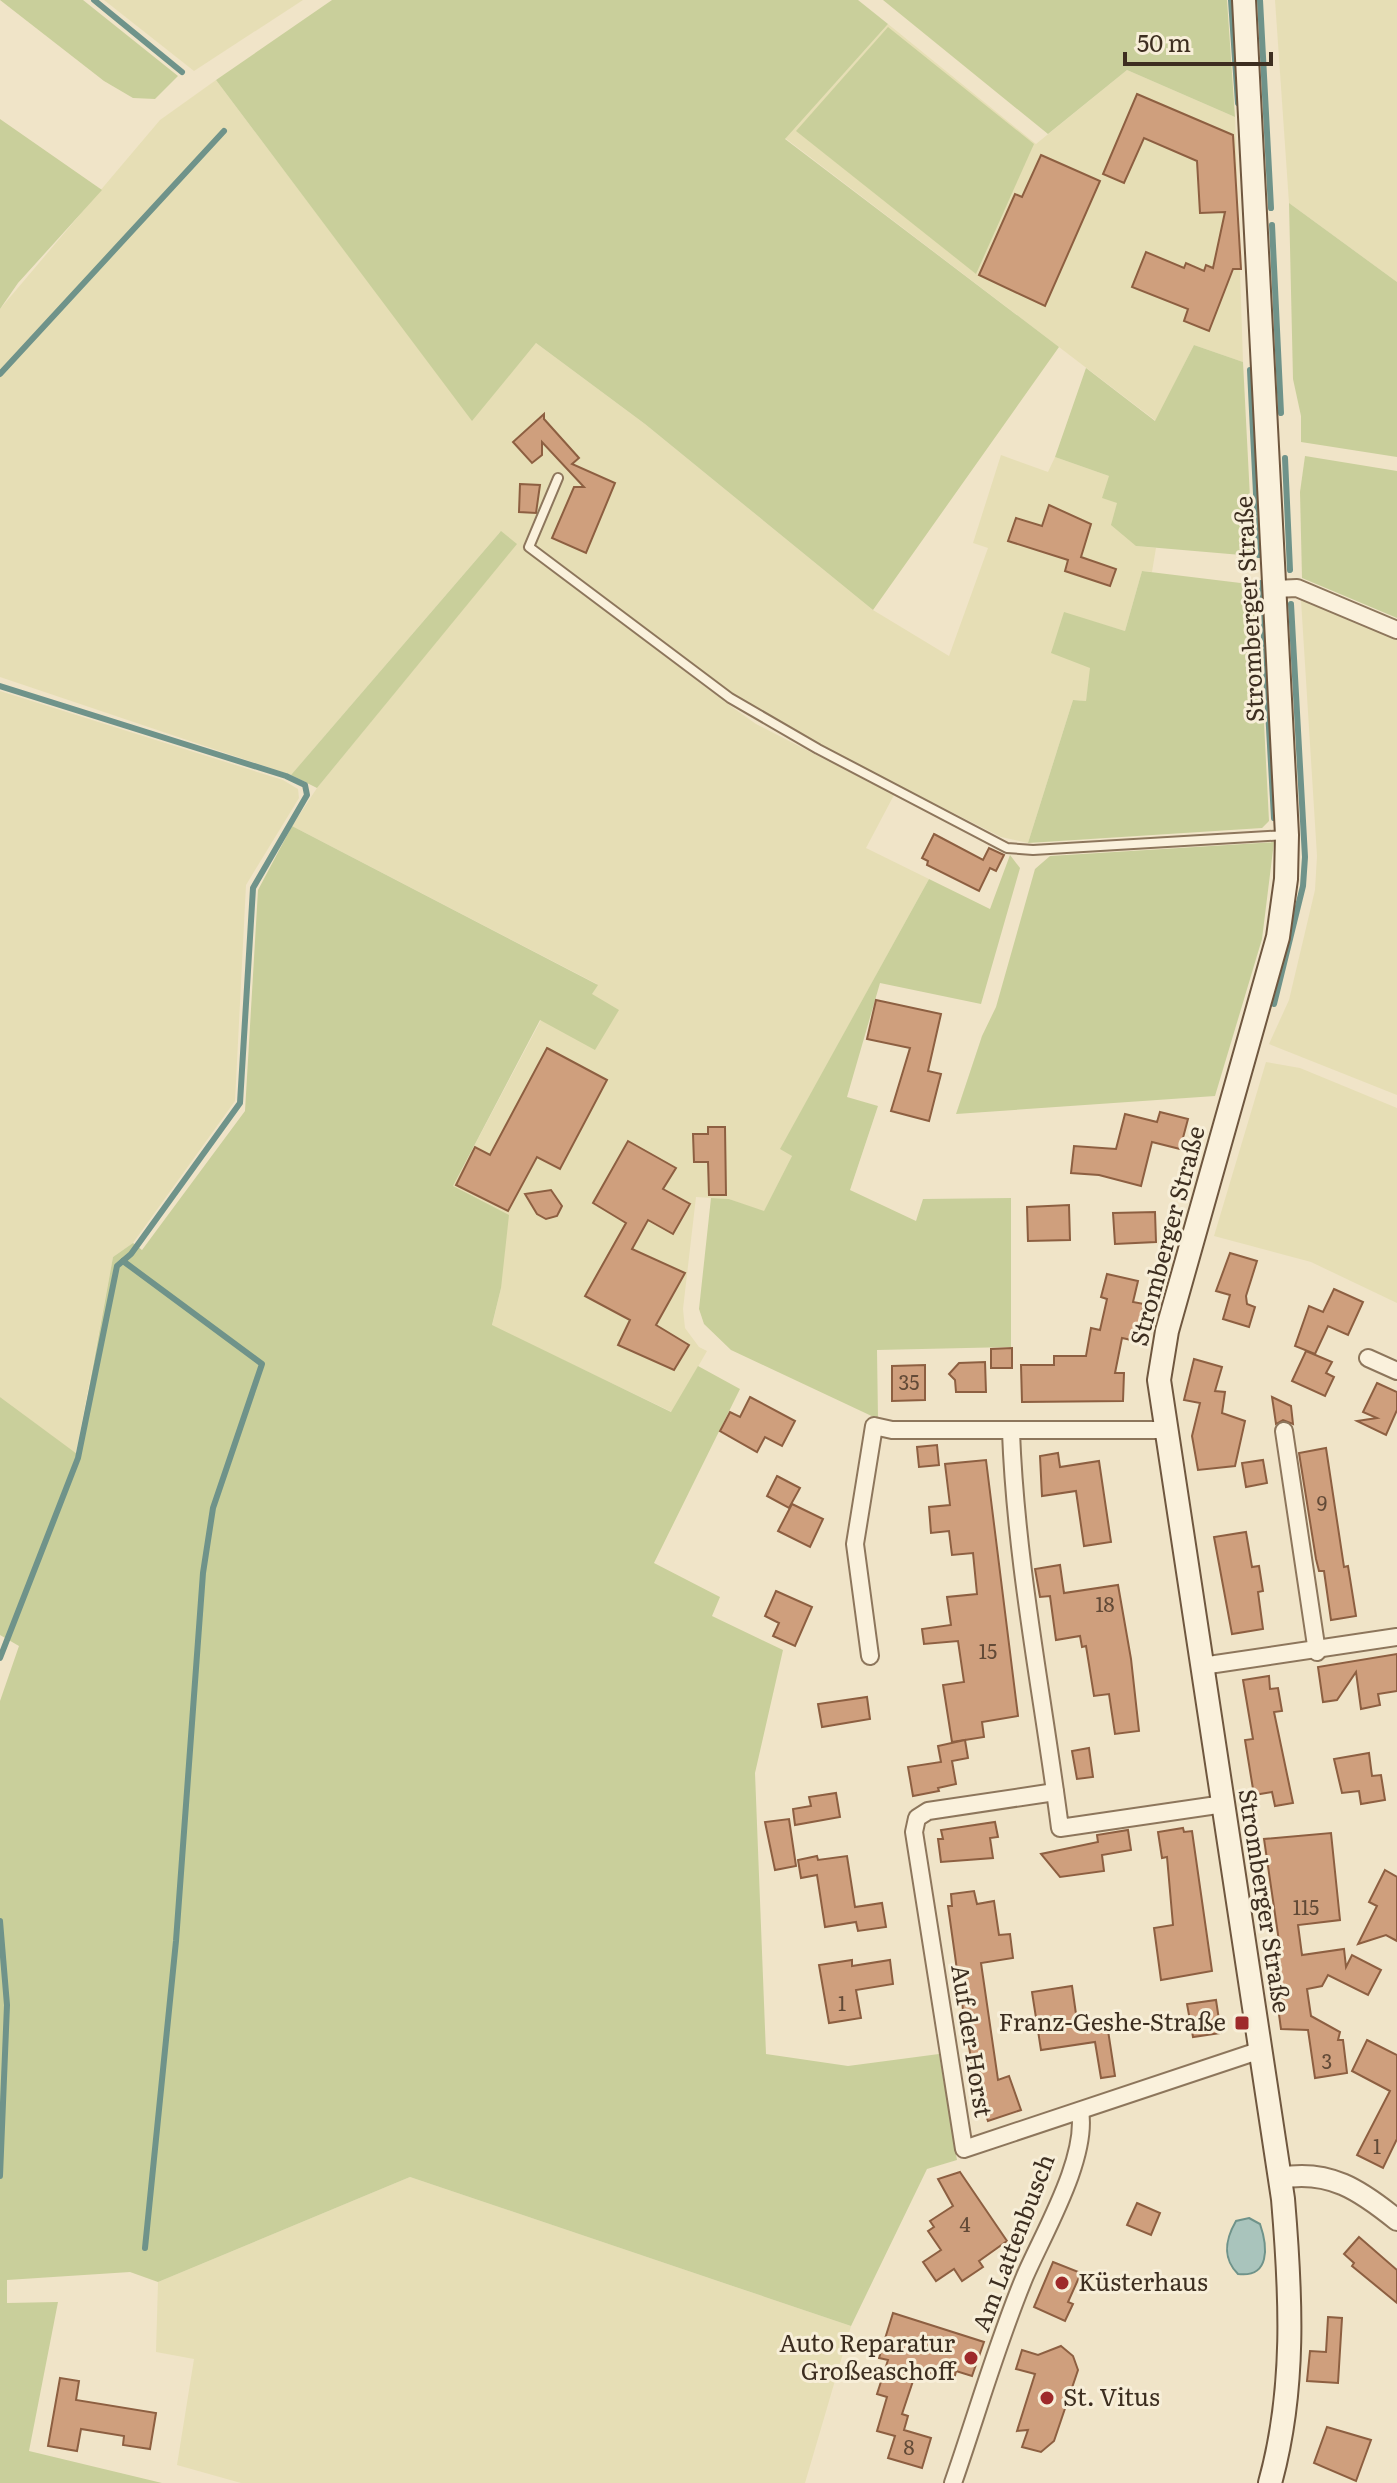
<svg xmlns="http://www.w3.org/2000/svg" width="1397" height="2483" font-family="Literata,serif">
<rect width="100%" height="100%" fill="#f0e4c8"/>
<!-- farmland -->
<g fill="#e6deb5">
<path d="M104,0H303L194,71Z"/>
<path d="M1275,0H1397V282L1289,203Z"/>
<path d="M888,24L1036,144L1127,70L1235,117L1243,362L1194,345L1156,421L785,138Z"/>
<path d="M216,80L472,420L536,343L645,424L873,610L949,656L988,548L973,543L1001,455L1048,472L1055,457L1109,476L1136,546L1156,548L1152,572L1142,571L1125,631L1064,613L1091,668L1086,701L1073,700L1028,843L1001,837L820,746L732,695L594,590L590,599L725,702L756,724L894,795L866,848L929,879L781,1148L792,1156L764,1212L729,1199L696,1197L683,1309L685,1328L699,1347L707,1351L672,1412L492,1326L501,1288L453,1186L541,1020L592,994L597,984L292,826L317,788L516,544L500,532L291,775L0,677V309L160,120Z"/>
<path d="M1301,600L1397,640V1095L1269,1044L1289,1000L1315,890L1317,856Z"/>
<path d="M0,691L283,780L298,789L299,798L246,885L235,1101L133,1243L113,1257L76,1454L0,1397Z"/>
<path d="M1266,1062L1300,1068L1397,1108V1303L1311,1262L1214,1236Z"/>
<path d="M410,2177L851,2326L805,2483H241L177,2465L194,2359L156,2352L158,2282Z"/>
</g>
<!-- green -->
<g fill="#c9cf9b">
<path d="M0,0H83L178,76L155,99L133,98L104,81Z"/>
<path d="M332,0H858L888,24L785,139L1059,347L873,610L645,424L536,343L472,421L216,80Z"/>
<path d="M883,0H1227L1235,117L1127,70L1048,134Z"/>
<path d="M888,27L1034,144L976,274L796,131Z"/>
<path d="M0,119L102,190L18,283L0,309Z"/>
<path d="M1289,203L1397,282V457L1301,442V416L1293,379Z"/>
<path d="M1194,345L1243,362L1253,556L1136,546L1111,525L1117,503L1102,498L1109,476L1055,457L1086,368L1155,421Z"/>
<path d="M1305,456L1397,471V618L1302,578L1300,492Z"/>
<path d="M501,531L517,544L317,788L291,775Z"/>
<path d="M1142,571L1257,585L1269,821L1262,828L1028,843L1073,700L1086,701L1090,668L1051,653L1064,612L1125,631Z"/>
<path d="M292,826L598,985L592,994L619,1010L595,1050L540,1020L453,1186L509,1215L501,1288L492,1325L671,1412L698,1366L740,1389L654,1563L720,1597L712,1616L783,1650L755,1773L766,2054L848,2066L939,2054L957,2160L927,2169L851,2326L410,2177L158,2282L130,2272L7,2280V2303L58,2302L29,2451L162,2483H0V1701L19,1646L0,1635V1397L77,1454L113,1257L133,1243L142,1250L245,1111L258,890Z"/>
<path d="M1274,842L1262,939L1215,1096L956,1114L982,1036L996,1007L1035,869L1050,856Z"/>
<path d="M1010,855L1020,868L981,1004L880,983L847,1097L878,1106L850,1190L916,1221L923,1199L1011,1198V1347L877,1350L878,1419L731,1350L704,1324L699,1309L711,1198L729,1199L764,1211L792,1156L780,1149L929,879L990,909Z"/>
</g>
<!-- water -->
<path fill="#a9c4bc" stroke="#6f938a" stroke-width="2" d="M1249,2218L1260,2224C1268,2247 1270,2278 1238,2274C1222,2258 1225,2240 1236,2221Z"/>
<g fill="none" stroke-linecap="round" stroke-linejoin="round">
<!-- stream -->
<g stroke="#6f938a" stroke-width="6">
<path d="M94,0L182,72"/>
<path d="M1231,0L1238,103"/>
<path d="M1260,0L1271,208"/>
<path d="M1272,225L1281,413"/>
<path d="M1250,370L1259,555"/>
<path d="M0,374L224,131"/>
<path d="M1285,458L1290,570"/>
<path d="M1261,583L1274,818"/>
<path d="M0,686L286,776L305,785L307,795L253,888L240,1103L131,1254L117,1266L78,1458L0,1658"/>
<path d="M1274,1004L1303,886L1305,857L1291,604"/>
<path d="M123,1261L262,1364L213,1508L203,1573L176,1941L145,2248"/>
<path d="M0,1921L7,2005L0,2176"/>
</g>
</g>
<!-- building -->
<g fill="#cf9f7d" stroke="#8d5f41" stroke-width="2">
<path d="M1137,94L1233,135L1241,269H1233L1209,331L1184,321L1188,309L1132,287L1146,252L1184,268L1186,263L1204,271L1206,265L1213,268L1225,212L1200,213L1197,161L1144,138L1124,183L1103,174Z"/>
<path d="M1041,155L1100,181L1045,306L979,275L1015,194L1022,197Z"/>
<path d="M544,414V419L579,458L572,464L615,483L586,553L552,538L574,487H584L542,442V455L532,463L513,442Z"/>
<path d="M520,484L540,485L536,513L519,512Z"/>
<path d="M1049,505L1091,524L1081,557L1116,569L1110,586L1065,571L1068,560L1008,541L1016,518L1042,526Z"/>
<path d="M934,834L983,860L989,848L1004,855L996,871L990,868L979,891L927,865L928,861L922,858Z"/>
<path d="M876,1000L941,1014L928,1071L941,1074L929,1121L891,1111L910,1048L867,1039Z"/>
<path d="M547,1048L607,1080L560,1169L537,1157L508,1211L456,1185L475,1147L490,1155Z"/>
<path d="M1160,1112L1188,1119L1180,1149L1152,1142L1141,1186L1099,1175L1071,1173L1074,1146L1116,1149L1125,1114L1157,1122Z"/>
<path d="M708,1127H725L726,1195H709L708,1162H694L693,1134H708Z"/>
<path d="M628,1141L676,1168L663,1189L690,1204L673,1234L648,1220L632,1249L685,1273L656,1325L689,1345L674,1370L618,1345L630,1320L585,1296L626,1223L593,1203Z"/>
<path d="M551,1190L562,1206L557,1216L546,1219L537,1214L525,1194Z"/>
<path d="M1069,1205L1070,1240L1028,1241L1027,1207Z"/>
<path d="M1155,1212L1156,1242L1115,1244L1113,1213Z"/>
<path d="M1230,1253L1257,1261L1246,1296L1247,1304L1255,1307L1249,1327L1223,1319L1230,1295L1216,1291Z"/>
<path d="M1107,1274L1138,1281L1133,1302L1144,1304L1136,1341L1122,1338L1115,1373H1124L1123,1401L1022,1402L1021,1365H1054V1356H1086L1091,1328L1100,1330L1107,1299L1101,1297Z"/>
<path d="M1334,1289L1363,1302L1348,1335L1328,1326L1315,1354L1295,1346L1309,1306L1323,1312Z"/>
<path d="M1012,1348V1368H991V1349Z"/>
<path d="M1306,1351L1332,1362L1326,1373L1334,1377L1325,1396L1292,1381Z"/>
<path d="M1194,1359L1222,1367L1215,1391L1225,1392L1222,1413L1245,1421L1235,1466L1198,1470L1192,1436L1200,1403L1184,1400Z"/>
<path d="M985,1362L986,1392H956L955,1380L949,1374L959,1363Z"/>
<path d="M925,1365V1400L892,1401V1366Z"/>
<path d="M1377,1383L1397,1392V1410L1386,1435L1357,1421L1377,1418L1363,1412Z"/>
<path d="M750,1397L795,1421L782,1446L765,1437L757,1452L720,1431L730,1412L740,1417Z"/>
<path d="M1272,1397L1291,1406L1293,1424L1283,1420L1276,1424Z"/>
<path d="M937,1445L939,1465L919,1467L917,1447Z"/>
<path d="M1326,1448L1344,1567L1348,1566L1356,1616L1331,1620L1324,1571H1319L1316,1559L1299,1453Z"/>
<path d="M1058,1453L1060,1467L1099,1461L1111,1542L1084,1546L1076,1491L1042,1496L1040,1456Z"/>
<path d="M986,1460L1018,1716L982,1722L984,1737L952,1742L943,1685L964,1682L958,1641L924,1644L922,1629L951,1625L947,1597L977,1594L973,1553L952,1555L949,1531L931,1533L929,1507L950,1505L945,1464Z"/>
<path d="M1263,1460L1267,1483L1246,1487L1242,1463Z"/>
<path d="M777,1476L800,1488L789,1508L767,1496Z"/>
<path d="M792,1504L823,1519L810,1547L778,1531Z"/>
<path d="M1246,1532L1252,1567L1259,1566L1263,1591L1258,1592L1263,1629L1232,1634L1214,1537Z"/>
<path d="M1060,1565L1064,1593L1118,1585L1131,1659L1139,1731L1115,1734L1109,1694L1094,1696L1086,1646L1082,1647L1080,1636L1056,1640L1050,1596L1040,1597L1035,1569Z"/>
<path d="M776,1591L812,1607L795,1646L773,1636L779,1623L765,1616Z"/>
<path d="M1397,1654V1691L1378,1694L1380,1705L1361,1709L1356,1672L1337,1700L1323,1702L1318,1667Z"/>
<path d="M1269,1676L1270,1689L1278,1688L1282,1711L1274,1712L1293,1803L1275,1806L1272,1792L1254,1795L1245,1740L1253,1739L1243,1680Z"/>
<path d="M867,1697L870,1719L822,1727L818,1704Z"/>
<path d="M965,1740L968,1758L952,1761L956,1784L938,1788L939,1791L913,1796L908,1767L941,1762L938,1746Z"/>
<path d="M1089,1748L1093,1777L1077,1779L1072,1751Z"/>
<path d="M1369,1753L1372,1776L1381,1775L1385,1800L1361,1804L1359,1791L1342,1793L1334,1759Z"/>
<path d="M836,1793L840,1817L795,1825L793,1809L811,1806L809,1797Z"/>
<path d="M789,1819L796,1866L775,1870L765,1822Z"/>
<path d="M995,1822L998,1837L990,1838L993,1858L941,1862L938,1839H943L941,1830Z"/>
<path d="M1183,1828L1184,1832L1192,1831L1212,1971L1161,1980L1154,1928L1173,1925L1167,1857L1162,1858L1158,1832Z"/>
<path d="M1128,1830L1131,1850L1102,1855L1104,1871L1060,1877L1041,1854L1098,1842L1097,1835Z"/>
<path d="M1331,1833L1340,1920L1298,1925L1302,1955L1344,1949L1346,1967L1352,1955L1381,1970L1368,1995L1328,1975L1322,1986L1307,1989L1311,2016L1340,2032L1338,2040H1343L1347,2073L1315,2078L1308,2030L1281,2029L1270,1949L1280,1948L1264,1839Z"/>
<path d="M817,1856L818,1860L847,1856L855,1907L882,1903L886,1927L858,1931L856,1922L825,1927L817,1875L801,1878L798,1860Z"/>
<path d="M1385,1870L1397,1877V1941L1386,1935L1358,1944L1377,1906L1369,1902Z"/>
<path d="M974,1891L977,1904L994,1901L999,1935L1010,1934L1013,1958L981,1963L998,2080L1009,2076L1021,2110L988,2121L975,2084L962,2003H967L961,1969L957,1970L948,1906H952L951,1894Z"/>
<path d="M852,1960V1966L890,1960L893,1984L856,1990L861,2018L829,2023L819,1965Z"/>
<path d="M1072,1986L1078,2028L1107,2024L1115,2076L1101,2078L1095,2042L1041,2050L1032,1992Z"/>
<path d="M1216,2000L1221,2033L1193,2037L1187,2004Z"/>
<path d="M1367,2040L1397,2055V2139L1383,2168L1357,2155L1390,2091L1352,2071Z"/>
<path d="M960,2172L1007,2241L979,2261L983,2267L962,2281L954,2269L936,2281L923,2262L941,2250L928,2231L934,2227L930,2221L953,2206L938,2179Z"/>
<path d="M1137,2203L1160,2213L1151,2235L1127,2225Z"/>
<path d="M1359,2237L1397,2270V2303L1352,2266L1354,2263L1344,2254Z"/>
<path d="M1053,2262L1081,2273L1068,2302L1073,2304L1065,2321L1034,2307Z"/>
<path d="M893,2313L984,2342L972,2376L956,2371L954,2380L917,2369L902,2414L908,2416L904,2430L931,2438L922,2468L888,2458L895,2436L877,2431L887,2397L877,2394L888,2360L879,2358Z"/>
<path d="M1328,2317L1342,2318L1338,2383L1307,2381L1310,2351L1326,2352Z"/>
<path d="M1061,2346L1073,2356L1078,2370L1054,2441L1041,2452L1022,2447L1028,2430L1017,2431L1035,2374L1016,2369L1022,2350L1038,2355Z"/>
<path d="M60,2378L79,2381L76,2400L156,2413L150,2449L123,2445L124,2436L81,2429L77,2451L48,2446Z"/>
<path d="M1327,2427L1371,2440L1356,2481L1314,2463Z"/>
</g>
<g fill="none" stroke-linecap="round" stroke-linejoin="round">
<defs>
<path id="service" d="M558,478L529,547L730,698L818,749L1007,848L1033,850L1286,835"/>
<g id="minor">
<path d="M1275,589L1297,588L1397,630"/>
<path d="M1368,1358L1397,1371"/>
<path d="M1284,1431L1317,1652"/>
<path d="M1011,1432C1016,1565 1043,1696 1060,1828L1224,1804"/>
<path d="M870,1656L855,1544L874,1426L892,1430H1165"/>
<path d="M1202,1666L1397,1637"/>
<path d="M1055,1792L928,1811L917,1818L914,1832L964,2149L1261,2050"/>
<path d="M953,2483C977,2414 997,2343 1025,2276C1044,2232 1088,2158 1080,2111"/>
</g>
<path id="tertiary" d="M1280,2178C1329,2169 1360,2190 1397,2220"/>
<path id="secondary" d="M1244,0L1287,835L1286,879L1278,937L1167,1331L1159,1380L1283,2199C1291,2294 1296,2389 1270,2483"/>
</defs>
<!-- service casing -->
<use href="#service" stroke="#8d765c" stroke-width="12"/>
<!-- minor casing -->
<use href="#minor" stroke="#8d765c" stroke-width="20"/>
<!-- tertiary casing -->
<use href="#tertiary" stroke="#8d765c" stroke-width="24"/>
<!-- secondary casing -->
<use href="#secondary" stroke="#6f573f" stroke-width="26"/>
<!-- service -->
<use href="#service" stroke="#faf1dc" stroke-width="8"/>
<!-- minor -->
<use href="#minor" stroke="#faf1dc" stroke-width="16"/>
<!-- tertiary -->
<use href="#tertiary" stroke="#faf1dc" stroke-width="20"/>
<!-- secondary -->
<use href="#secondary" stroke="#faf1dc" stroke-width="22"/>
</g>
<!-- markers -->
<g fill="#9e2a2b" stroke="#f7eed8" stroke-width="3">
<rect x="1234" y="2015" width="16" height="16" rx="4"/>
<circle cx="1062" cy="2283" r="8"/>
<circle cx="971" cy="2358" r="8"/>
<circle cx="1047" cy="2398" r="8"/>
</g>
<g text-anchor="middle" stroke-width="6" stroke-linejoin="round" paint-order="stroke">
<!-- number labels -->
<g font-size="20" fill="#624a37">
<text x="909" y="1390">35</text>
<text x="1322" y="1511">9</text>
<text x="1105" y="1612">18</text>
<text x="988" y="1659">15</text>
<text x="1306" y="1915">115</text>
<text x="842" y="2011">1</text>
<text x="1327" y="2069">3</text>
<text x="1377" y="2154">1</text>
<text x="965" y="2232">4</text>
<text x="909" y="2455">8</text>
</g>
<!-- street labels -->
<g font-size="24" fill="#3d2e20" stroke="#f7eed8">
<text transform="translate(1250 609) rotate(-93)" y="8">Stromberger Straße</text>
<text transform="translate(1168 1236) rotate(-75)" y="8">Stromberger Straße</text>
<text transform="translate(1264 1901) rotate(81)" y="8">Stromberger Straße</text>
<text transform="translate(971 2041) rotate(81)" y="8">Auf der Horst</text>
<text transform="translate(1014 2243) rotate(-69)" y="8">Am Lattenbusch</text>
</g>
<!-- poi labels -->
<g font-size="24" fill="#3d2e20" stroke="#f7eed8" text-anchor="end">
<text x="1226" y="2031">Franz-Geshe-Straße</text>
<text x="1078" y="2291" text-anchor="start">Küsterhaus</text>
<text x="955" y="2352">Auto Reparatur<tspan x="955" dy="28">Großeaschoff</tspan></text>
<text x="1063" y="2406" text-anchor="start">St. Vitus</text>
</g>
</g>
<!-- scale -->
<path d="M1125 52v12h146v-12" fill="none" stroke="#3d2e20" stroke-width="4"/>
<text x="1137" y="52" font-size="24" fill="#3d2e20" stroke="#f7eed8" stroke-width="6" paint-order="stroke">50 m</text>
</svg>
